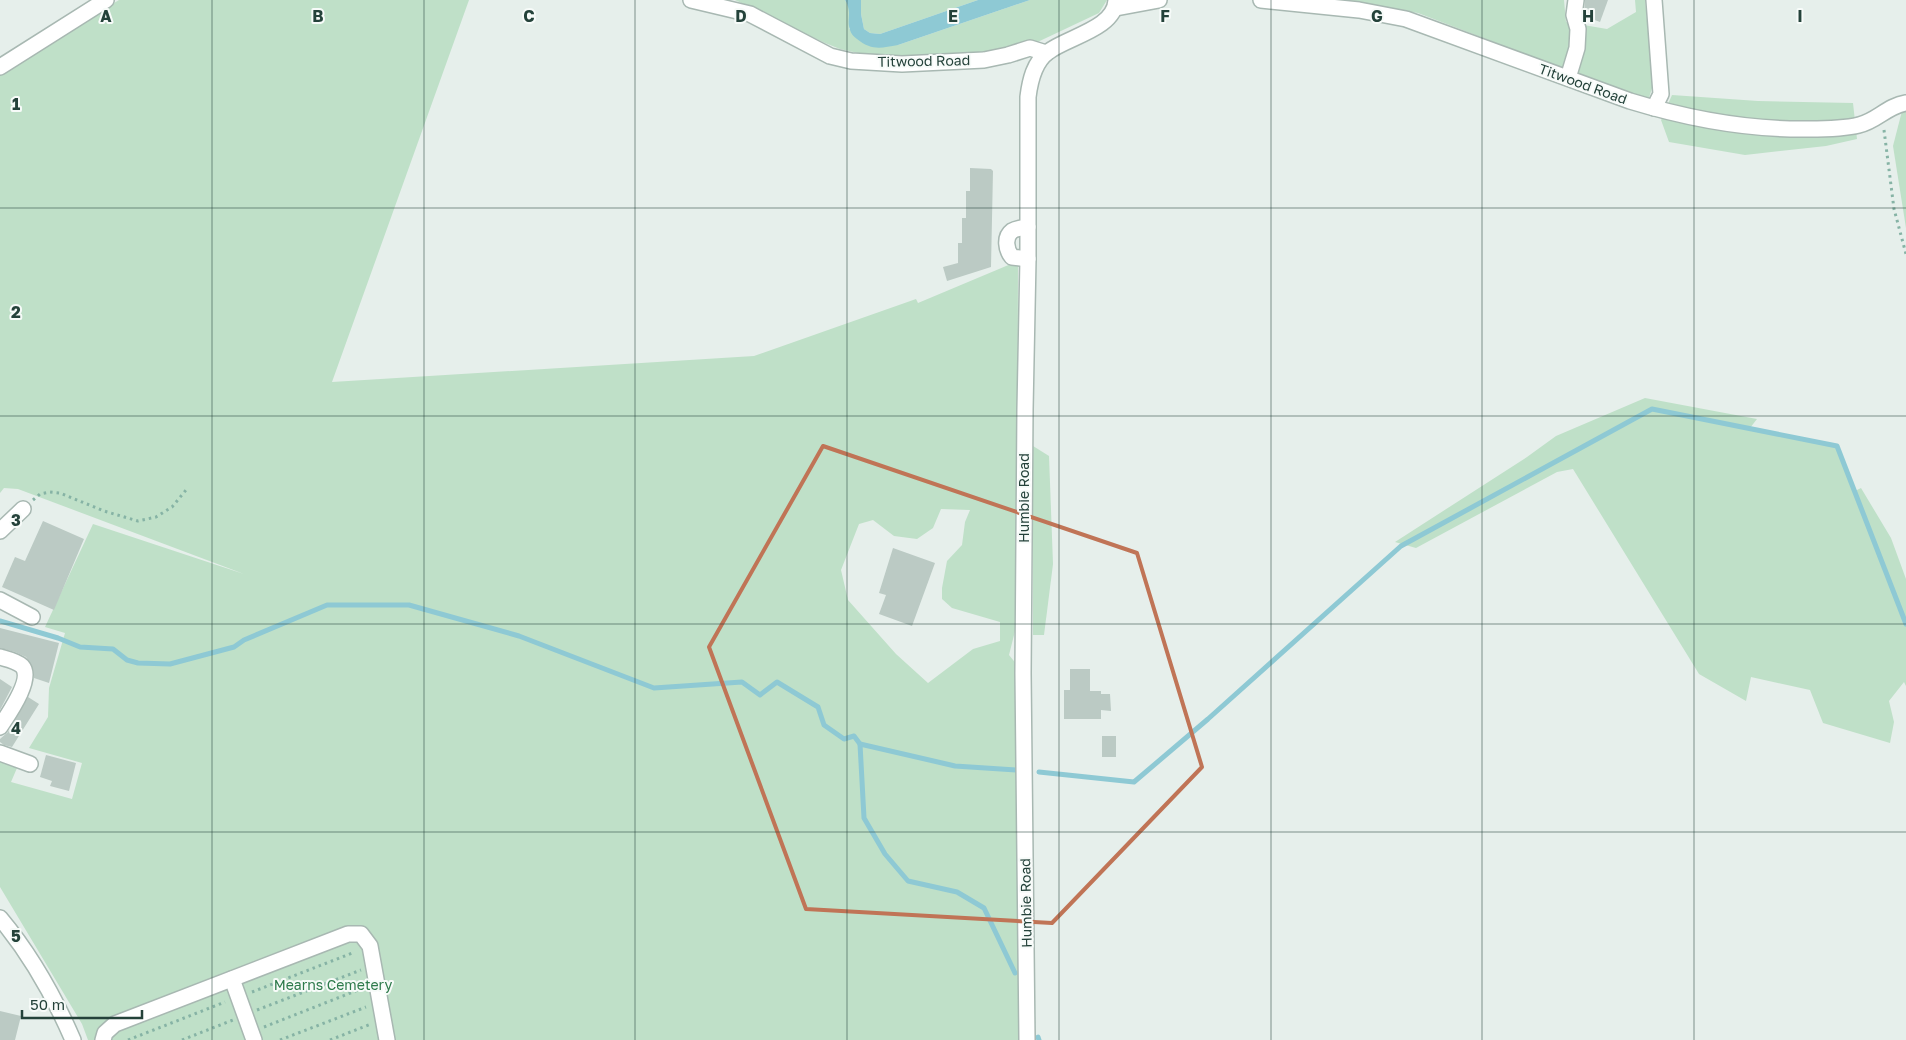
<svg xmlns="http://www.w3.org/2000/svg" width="1906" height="1040" font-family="'Golos Text',sans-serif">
<rect width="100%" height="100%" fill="#e6efeb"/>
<!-- green -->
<g fill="#bfe0c8" fill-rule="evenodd">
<path d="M119,0H469L332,382L754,356L916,299L918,303L1018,261L1017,623L1009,655L1018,666L1017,832L1019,1040H88L82,1024L0,887V759L17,768L11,782L72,799L82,763L29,748L48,717L49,688L65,633L45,627L93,524L244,574L18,489L4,488L0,493V73ZM941,509L970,510L965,522L962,545L947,561L942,588V599L952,608L1000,622V641L973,649L928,683L896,654L848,600L841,570L859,524L873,520L894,536L917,539L933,528Z"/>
<path d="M735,0H845L850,9L849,29L898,45L1030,0H1107L1099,13L1027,47L951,57L880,58L840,49L825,43Z"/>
<path d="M861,0H978L880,34L870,33L864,29L861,14Z"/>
<path d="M1333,0H1564L1566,22L1607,29L1636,12L1635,0H1645L1653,85L1648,101L1418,13Z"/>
<path d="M1672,95L1758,101L1853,103L1857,139L1826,146L1745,155L1669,142L1661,120Z"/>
<path d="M1906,110V228L1893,146L1902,111Z"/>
<path d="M1645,398L1757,419L1750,428L1837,446L1855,491L1861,488L1891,538L1906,579V686L1904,682L1889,701L1894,722L1890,743L1823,723L1810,690L1751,677L1746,701L1699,674L1573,469L1557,472L1416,548L1395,542L1527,457L1556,436Z"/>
<path d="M1033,446L1049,456L1053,564L1044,635H1033Z"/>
</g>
<!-- water -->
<path fill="#8ec9d4" d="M845,0H861V14L864,29L870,33L880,34L978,0H1030L898,45C881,48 872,51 857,39C854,37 851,34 850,30C846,18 853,14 845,0Z"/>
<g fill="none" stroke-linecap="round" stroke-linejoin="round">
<!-- stream -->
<g stroke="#8ec9d4" stroke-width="5">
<path d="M0,621L58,638L80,647L113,649L127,660L138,663L170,664L234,647L244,640L327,605H409L519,636L654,688L742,682L760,695L777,682L818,707L824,725L844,739L854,736L860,744L864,818L885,854L908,881L957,892L984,908L1015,973"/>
<path d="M860,744L955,766L1016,770"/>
<path d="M1039,772L1134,782L1208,719L1401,546L1652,409L1837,446L1906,624"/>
<path d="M1038,1037L1039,1040"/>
</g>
</g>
<!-- building -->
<g fill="#bbcac4">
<path d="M1585,0H1608L1600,22L1584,16Z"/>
<path d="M970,168L991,169L993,171L991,267L947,281L943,267L958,263V243H962V218H966V191H970Z"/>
<path d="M43,521L84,539L54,610L2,587L15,557L25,561Z"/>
<path d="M893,548L935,563L912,626L879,614L886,595L879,593Z"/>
<path d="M0,628L59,643L49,683L34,678L33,668L26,657L15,652L0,648Z"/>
<path d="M1070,669H1090V691H1101V694H1110L1111,711L1101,710V719H1064V690H1070Z"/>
<path d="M0,679L12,687L0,710Z"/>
<path d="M28,697L39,704L12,747L4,745L0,742V739L8,732Z"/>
<rect x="1102" y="736" width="14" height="21"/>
<path d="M46,755L76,763L69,791L50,786L52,781L40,777Z"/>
<path d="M0,1011L21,1016L15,1040H0Z"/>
</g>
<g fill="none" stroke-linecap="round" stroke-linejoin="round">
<defs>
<g id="minor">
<path d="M691,0L750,14L830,56L851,61L902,64L984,60L1008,55L1030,48L1046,53"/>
<path d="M1261,0L1359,10L1406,19L1630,101C1689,119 1747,130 1809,129C1825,129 1843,129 1859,125C1877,121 1887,106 1906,103"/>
<path d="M1654,0L1661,94L1654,108"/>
<path d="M1116,8L1159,0"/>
<path d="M0,67L106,0"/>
<path d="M1568,78L1577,48L1578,29L1574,15L1576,0"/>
<path d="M1028,259L1012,257C1006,250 1004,237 1012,231C1017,228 1023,228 1028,227"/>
<path d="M0,531L23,509"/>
<path d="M0,600L32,617"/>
<path d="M0,657C7,659 17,661 22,666C34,679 7,716 0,727"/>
<path d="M0,753L30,764"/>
<path d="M0,918C31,955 54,996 73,1040"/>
<path d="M232,979L254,1040"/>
<path d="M103,1040L105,1033L115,1024L348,934H361L370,946L387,1040"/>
<path d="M1027,1040L1023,673L1025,409L1028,259V97C1030,81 1034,62 1048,52C1067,37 1115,29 1116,0"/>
</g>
</defs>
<!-- minor casing -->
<use href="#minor" stroke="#a8b8b2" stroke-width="18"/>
<!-- path -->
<g stroke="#86b3a5" stroke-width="3" stroke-dasharray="2.5 4" stroke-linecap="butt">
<path d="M1884,130L1894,209L1906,254"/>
<path d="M33,500L40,494L50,492L60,493L104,511L138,521L156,517L172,507L186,490"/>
<path d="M252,992L355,952"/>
<path d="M257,1010L361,970"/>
<path d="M264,1027L363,988"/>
<path d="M128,1040L225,1002"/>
<path d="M182,1040L233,1020"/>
<path d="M280,1040L366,1007"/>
<path d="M330,1040L371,1024"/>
</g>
<!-- minor -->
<use href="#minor" stroke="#fff" stroke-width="15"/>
</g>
<!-- marked area -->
<path fill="none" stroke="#c07456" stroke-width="4" stroke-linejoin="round" d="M823,446L1137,553L1202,767L1052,923L806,909L709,647Z"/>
<!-- grid -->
<path fill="none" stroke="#24423a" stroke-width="1" stroke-opacity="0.55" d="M212,0V1040M424,0V1040M635,0V1040M847,0V1040M1059,0V1040M1271,0V1040M1482,0V1040M1694,0V1040M0,208H1906M0,416H1906M0,624H1906M0,832H1906"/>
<g text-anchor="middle" stroke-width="4" stroke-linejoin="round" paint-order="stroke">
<!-- street labels -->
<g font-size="14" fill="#24423a" stroke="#f7fbf9">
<text transform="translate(924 61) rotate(-1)" y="5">Titwood Road</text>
<text transform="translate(1583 84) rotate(20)" y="5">Titwood Road</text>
<text transform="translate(1024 498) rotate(-90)" y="5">Humbie Road</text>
<text transform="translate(1026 903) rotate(-91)" y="5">Humbie Road</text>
</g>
<!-- park labels -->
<g font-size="14" fill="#2d7a4b" stroke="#f7fbf9">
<text x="333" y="990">Mearns Cemetery</text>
</g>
</g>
<g font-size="16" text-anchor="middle" font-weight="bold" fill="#24423a" stroke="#f7fbf9" stroke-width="4" stroke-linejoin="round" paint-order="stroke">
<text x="106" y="22">A</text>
<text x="318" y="22">B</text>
<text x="529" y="22">C</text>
<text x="741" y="22">D</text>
<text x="953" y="22">E</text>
<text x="1165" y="22">F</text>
<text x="1377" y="22">G</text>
<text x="1588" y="22">H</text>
<text x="1800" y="22">I</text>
<text x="16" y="110">1</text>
<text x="16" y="318">2</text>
<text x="16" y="526">3</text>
<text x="16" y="734">4</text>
<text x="16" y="942">5</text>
</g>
<!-- scale -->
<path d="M22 1010v8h120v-8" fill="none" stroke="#24423a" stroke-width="2.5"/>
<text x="30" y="1010" font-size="15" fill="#24423a" stroke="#f7fbf9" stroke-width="4" paint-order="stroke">50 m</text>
</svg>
